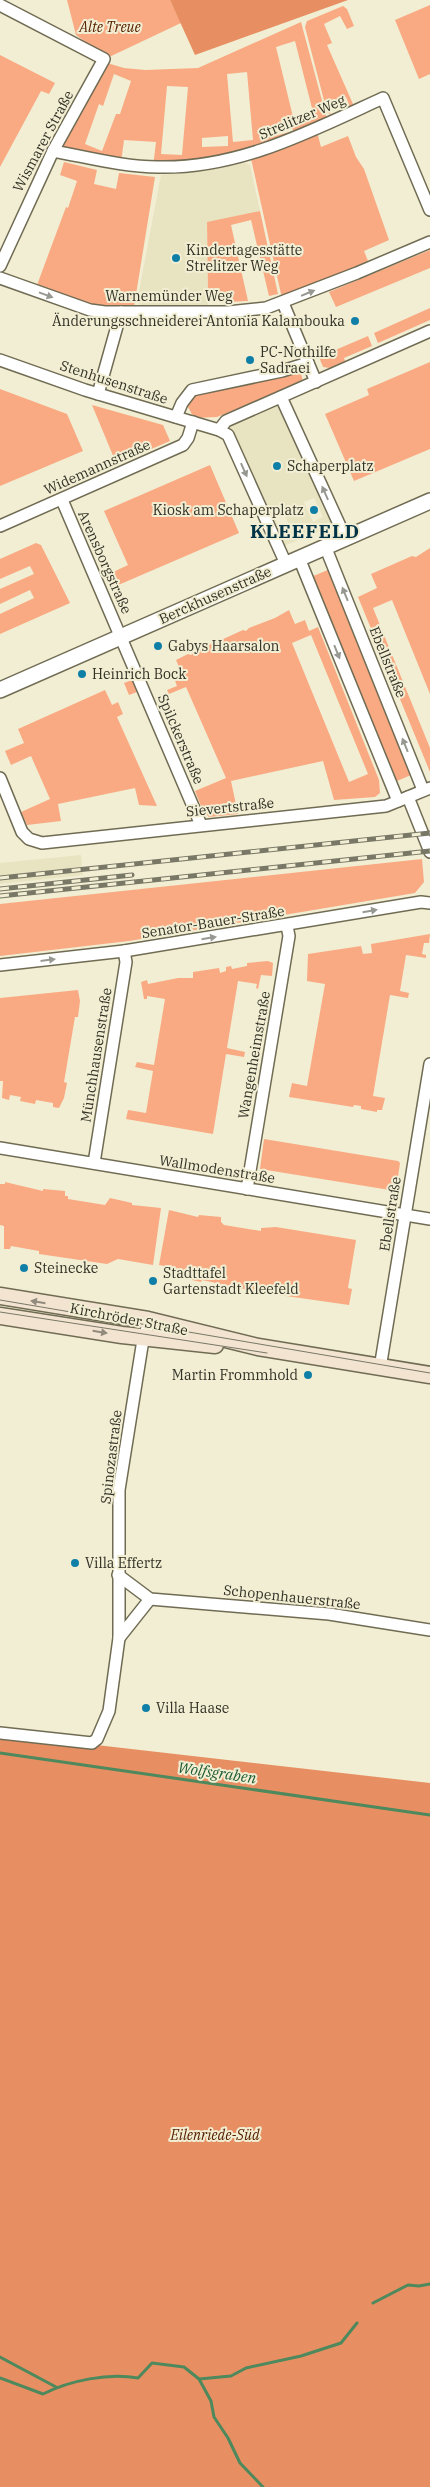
<svg xmlns="http://www.w3.org/2000/svg" width="430" height="2487" font-family="'IBM Plex Serif',serif">
<rect width="100%" height="100%" fill="#f2eed3"/>
<!-- built -->
<g fill="#e8e3c1" fill-rule="evenodd">
<path d="M245,163L250,165L260,211L207,223L208,305L141,306L137,302L161,175L215,169Z"/>
<path d="M281,397L336,519L318,532L279,548L228,435L226,421ZM314,498L323,517L313,522L304,502ZM283,512L292,531L283,536L274,517Z"/>
<path d="M81,855L83,875L0,884V863Z"/>
</g>
<!-- green -->
<g fill="#f9aa83" fill-rule="evenodd">
<path d="M67,0H170L181,23L107,58L76,35Z"/>
<path d="M430,5V74L419,79L395,20Z"/>
<path d="M343,6L347,9L354,26L347,29L340,16L324,24L332,43L327,45L353,104L350,107L346,97L327,105L331,115L327,112L305,27L307,21Z"/>
<path d="M301,22L328,123L316,128L321,147L348,136L356,157L364,169L389,240L364,251L368,261L355,267L357,273L283,303L250,154L153,167L156,142L124,140L121,163L60,147L107,63L124,68L145,70L198,68ZM295,41L314,116L294,121L276,47ZM247,72L253,140L233,142L227,74ZM114,74L131,81L120,114H116L102,151L85,144L99,104L103,106ZM167,86L188,87L182,155L161,154ZM290,120L293,131L271,137L268,127ZM228,136V146L202,147V138Z"/>
<path d="M0,55L55,83L49,94L41,91L0,167Z"/>
<path d="M64,162L97,170L94,184L116,189L119,173L155,177L133,313L105,312L17,285L20,279L37,285L66,207L68,208L77,181L60,175Z"/>
<path d="M260,211L278,294L269,296L251,220L231,225L248,301L228,302V293H208L207,222Z"/>
<path d="M430,250V268L336,307L329,292Z"/>
<path d="M430,308V320L378,343L374,333Z"/>
<path d="M368,336L372,346L344,358L345,361L330,368L323,367L319,357Z"/>
<path d="M430,362V449L354,481L325,414L369,395L367,389Z"/>
<path d="M301,373L303,382L217,417L194,418L188,407V401L192,396Z"/>
<path d="M0,389L67,414L83,451L0,486Z"/>
<path d="M92,405L163,425L170,441L121,462L114,458Z"/>
<path d="M210,465L239,533L116,586L111,573L128,565L104,511Z"/>
<path d="M36,543L41,545L70,603L0,634V614L34,598L30,590L0,604V589L34,574L30,566L0,579V559Z"/>
<path d="M430,548V694L392,600L373,608L430,748V772L358,597L377,588L371,574L412,556L416,557Z"/>
<path d="M330,569L411,775L397,781L393,777L311,577Z"/>
<path d="M289,610L295,624L305,620L309,631L318,627L379,780L380,793L375,797L334,800L323,761L231,781L238,814L209,817L203,811L195,791L226,778L186,687L169,694L167,690L177,686L174,678L182,674L176,660L188,654L191,655L194,652L215,642L218,643L221,640L243,630L246,631L249,628L275,618ZM311,635L368,774L349,782L292,643Z"/>
<path d="M132,680L137,692L129,695L124,683Z"/>
<path d="M105,690L112,705L118,702L123,714L117,717L157,806L139,805L135,788L58,804L61,821L27,825L21,812L50,799L31,756L11,765L5,751L24,743L18,729Z"/>
<path d="M422,859L424,882L415,893L129,941L0,956V904Z"/>
<path d="M430,934L429,943H424L422,954L426,955V958L406,955L400,991L409,993L408,998L390,995L373,1096L385,1098L382,1110H377V1112L361,1109V1106L354,1105L353,1107L289,1097L292,1083L307,1086L325,984L307,981L308,954L361,946L363,954L372,953L371,944Z"/>
<path d="M268,961L273,963L272,976L261,975L258,989L256,988L257,984L238,981L227,1048L245,1052L244,1057L226,1054L213,1134L126,1119L128,1110L146,1113L153,1071L135,1067L137,1062L154,1065L165,999L147,996V999H144L141,982L147,980L148,984L178,978H193V972L219,968L220,973L226,971V967L231,966L232,969L247,966V963Z"/>
<path d="M78,990L80,1001L78,1017H75L64,1082L67,1083L64,1098L59,1108L53,1107V1103L36,1100L35,1104L20,1101L21,1097L10,1095L9,1100L2,1098L3,1081H0V998Z"/>
<path d="M264,1139L398,1161L400,1163L396,1191L260,1169Z"/>
<path d="M5,1182L43,1191V1189L65,1191V1196H68V1199L105,1205L110,1198L132,1203V1205L161,1208L153,1265L118,1259L107,1264L39,1254V1251L11,1246L10,1249H4V1226L0,1225V1184H5Z"/>
<path d="M169,1210L198,1217L199,1215L221,1217V1222L224,1225L261,1231V1228L276,1227L356,1240L348,1288L352,1289L349,1305L258,1292L202,1280L201,1282L192,1280L193,1272L159,1265Z"/>
</g>
<!-- forest -->
<g fill="#e78f62">
<path d="M170,0H348L195,55Z"/>
<path d="M0,1734L430,1783V2487H0Z"/>
</g>
<g fill="none" stroke-linecap="round" stroke-linejoin="round">
<!-- stream -->
<g stroke="#4d895c" stroke-width="3">
<path d="M0,1753L430,1815"/>
<path d="M373,2303L408,2285L419,2286L430,2284"/>
<path d="M0,2357L56,2387"/>
<path d="M0,2378L43,2394C71,2380 108,2373 138,2378L152,2363L184,2367L199,2379L211,2401L214,2417L228,2438L240,2463L263,2487"/>
<path d="M199,2379L231,2376L246,2368L301,2356L341,2343L357,2323"/>
</g>
<defs>
<g id="minor">
<path d="M0,5L104,59L53,151L0,266"/>
<path d="M53,151C87,157 123,167 158,167C239,169 311,131 383,98L430,210"/>
<path d="M0,278L90,310L105,312H228L266,308L357,273L430,242"/>
<path d="M283,303L316,382"/>
<path d="M0,360L85,390L219,430L228,435L286,564"/>
<path d="M98,394L121,312"/>
<path d="M281,397L345,537"/>
<path d="M176,417L182,403L192,390L282,371L308,363"/>
<path d="M219,430L226,421L430,331"/>
<path d="M62,500L201,825"/>
<path d="M0,526L183,445L188,438L193,422"/>
<path d="M325,546L423,790"/>
<path d="M299,558L398,801"/>
<path d="M0,778L22,832L29,839L42,843L386,806L430,788"/>
<path d="M408,797L430,852"/>
<path d="M0,965L124,951L421,902L430,903"/>
<path d="M0,1148L430,1219"/>
<path d="M94,1163L126,962L124,951"/>
<path d="M247,1189L289,936L287,926"/>
<path d="M380,1368L430,1064"/>
<path d="M118,1575L150,1599L329,1614L430,1630"/>
<path d="M119,1638L150,1599"/>
<path d="M0,1733L92,1743L97,1739L109,1711L119,1638V1490L142,1346L148,1324"/>
</g>
<path id="tertiary" d="M0,690L430,501"/>
<g id="secondary">
<path d="M0,1296L148,1320L258,1347L430,1375"/>
<path d="M0,1316L122,1335L215,1345"/>
</g>
</defs>
<!-- minor casing -->
<use href="#minor" stroke="#706c54" stroke-width="14"/>
<!-- tertiary casing -->
<use href="#tertiary" stroke="#706c54" stroke-width="18"/>
<!-- secondary casing -->
<use href="#secondary" stroke="#706c54" stroke-width="19"/>
<!-- minor -->
<use href="#minor" stroke="#fff" stroke-width="11"/>
<!-- tertiary -->
<use href="#tertiary" stroke="#fff" stroke-width="15"/>
<!-- secondary -->
<use href="#secondary" stroke="#f2e4d1" stroke-width="16"/>
<!-- tram -->
<g stroke="#797766" stroke-width="1">
<path d="M0,1300L430,1373"/>
<path d="M0,1312L267,1353"/>
</g>
<defs>
<g id="rail">
<path d="M0,878L430,833"/>
<path d="M0,889L132,875"/>
<path d="M0,896L430,851"/>
</g>
</defs>
<!-- rail casing -->
<use href="#rail" stroke="#797766" stroke-width="5"/>
<!-- rail -->
<use href="#rail" stroke="#f2eed3" stroke-width="3" stroke-dasharray="9" stroke-linecap="butt"/>
</g>
<!-- one-way arrows -->
<defs><path id="oneway-solid" d="M-6-.8H1V-3.2L6.5 0L1 3.2V.8H-6Z" transform="scale(1.25)"/></defs>
<g fill="#989892">
<use href="#oneway-solid" transform="translate(308 293) rotate(-22)"/>
<use href="#oneway-solid" transform="translate(46 295) rotate(20)"/>
<use href="#oneway-solid" transform="translate(244 470) rotate(66)"/>
<use href="#oneway-solid" transform="translate(325 493) rotate(-114)"/>
<use href="#oneway-solid" transform="translate(345 594) rotate(-112)"/>
<use href="#oneway-solid" transform="translate(337 652) rotate(68)"/>
<use href="#oneway-solid" transform="translate(405 745) rotate(-112)"/>
<use href="#oneway-solid" transform="translate(370 911) rotate(-10)"/>
<use href="#oneway-solid" transform="translate(209 938) rotate(-9)"/>
<use href="#oneway-solid" transform="translate(48 960) rotate(-7)"/>
</g>
<g fill="#928a7c">
<use href="#oneway-solid" transform="translate(38 1302) rotate(-171)"/>
<use href="#oneway-solid" transform="translate(100 1332) rotate(9)"/>
</g>
<!-- markers -->
<g fill="#107fa7" stroke="#f2eed3" stroke-width="2">
<circle cx="176" cy="258" r="5"/>
<circle cx="355" cy="321" r="5"/>
<circle cx="250" cy="360" r="5"/>
<circle cx="277" cy="466" r="5"/>
<circle cx="314" cy="510" r="5"/>
<circle cx="158" cy="646" r="5"/>
<circle cx="82" cy="674" r="5"/>
<circle cx="24" cy="1268" r="5"/>
<circle cx="153" cy="1281" r="5"/>
<circle cx="308" cy="1375" r="5"/>
<circle cx="75" cy="1563" r="5"/>
<circle cx="146" cy="1708" r="5"/>
</g>
<g text-anchor="middle" stroke-width="4" stroke-linejoin="round" paint-order="stroke">
<!-- park labels -->
<g font-size="14" font-style="italic" fill="#562000" stroke="#f2eed3">
<text x="110" y="32">Alte Treue</text>
<text x="215" y="2140">Eilenriede-Süd</text>
</g>
<!-- street labels -->
<g font-size="14" fill="#323126" stroke="#f2eed3">
<text transform="translate(302 117) rotate(-23)" y="5">Strelitzer Weg</text>
<text transform="translate(43 141) rotate(-62)" y="5">Wismarer Straße</text>
<text x="169" y="301">Warnemünder Weg</text>
<text transform="translate(114 382) rotate(18)" y="5">Stenhusenstraße</text>
<text transform="translate(97 467) rotate(-24)" y="5">Widemannstraße</text>
<text transform="translate(105 562) rotate(66)" y="5">Arensborgstraße</text>
<text transform="translate(215 595) rotate(-24)" y="5">Berckhusenstraße</text>
<text transform="translate(388 662) rotate(68)" y="5">Ebellstraße</text>
<text transform="translate(181 739) rotate(67)" y="5">Spilckerstraße</text>
<text transform="translate(230 807) rotate(-6)" y="5">Sievertstraße</text>
<text transform="translate(213 922) rotate(-9)" y="5">Senator-Bauer-Straße</text>
<text transform="translate(96 1055) rotate(-81)" y="5">Münchhausenstraße</text>
<text transform="translate(254 1055) rotate(-80)" y="5">Wangenheimstraße</text>
<text transform="translate(217 1169) rotate(9)" y="5">Wallmodenstraße</text>
<text transform="translate(390 1214) rotate(-81)" y="5">Ebellstraße</text>
<text transform="translate(129 1319) rotate(11)" y="5">Kirchröder Straße</text>
<text transform="translate(111 1457) rotate(-83)" y="5">Spinozastraße</text>
<text transform="translate(292 1597) rotate(6)" y="5">Schopenhauerstraße</text>
</g>
<!-- poi labels -->
<g font-size="14" fill="#323126" stroke="#f2eed3" text-anchor="start">
<text x="186" y="255">Kindertagesstätte<tspan x="186" dy="16">Strelitzer Weg</tspan></text>
<text x="345" y="326" text-anchor="end">Änderungsschneiderei Antonia Kalambouka</text>
<text x="260" y="357">PC-Nothilfe<tspan x="260" dy="16">Sadraei</tspan></text>
<text x="287" y="471">Schaperplatz</text>
<text x="304" y="515" text-anchor="end">Kiosk am Schaperplatz</text>
<text x="168" y="651">Gabys Haarsalon</text>
<text x="92" y="679">Heinrich Bock</text>
<text x="34" y="1273">Steinecke</text>
<text x="163" y="1278">Stadttafel<tspan x="163" dy="16">Gartenstadt Kleefeld</tspan></text>
<text x="298" y="1380" text-anchor="end">Martin Frommhold</text>
<text x="85" y="1568">Villa Effertz</text>
<text x="156" y="1713">Villa Haase</text>
</g>
<!-- water labels -->
<g font-size="15" font-style="italic" fill="#1d5b33" stroke="#f2eed3">
<text transform="translate(217 1773) rotate(8)" y="5">Wolfsgraben</text>
</g>
<!-- district labels -->
<g font-size="19" font-weight="bold" letter-spacing="1" fill="#013347" stroke="#f2eed3">
<text x="305" y="538">KLEEFELD</text>
</g>
</g>
</svg>
